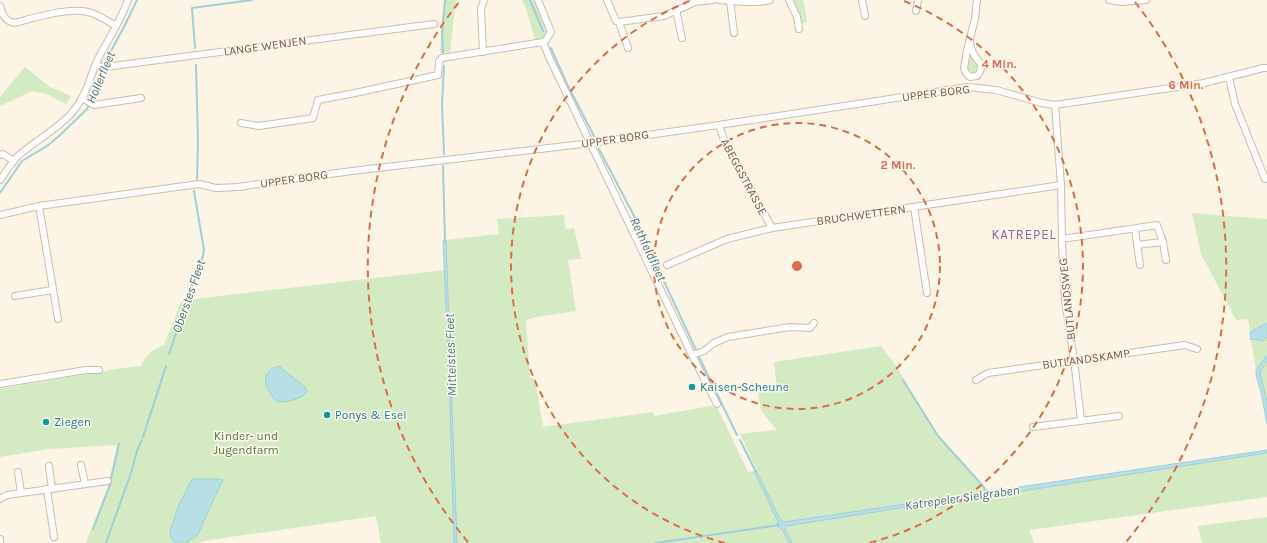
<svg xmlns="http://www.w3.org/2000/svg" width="1267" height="543" font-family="Karla,sans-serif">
<rect width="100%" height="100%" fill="#fcf4e5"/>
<!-- green -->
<g fill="#d3eac3">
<path d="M445,0H456L450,52L440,53L442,17Z"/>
<path d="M522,0H536L548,31C546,38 542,39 536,41L535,40L527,11Z"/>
<path d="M791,0H802L804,2L807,22L800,24Z"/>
<path d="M970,57C975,58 978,65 978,70L973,73L971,72L968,69V60Z"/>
<path d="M25,67L50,87L71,96L66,104L47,94L32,91L0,106V97Z"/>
<path d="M1192,213L1267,219V323L1250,332L1248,319L1236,320L1201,254Z"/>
<path d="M564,215L565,229L574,228L581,259L568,260L576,311L536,317L526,320L530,378H535L543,427L653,412L654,416L716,405L748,472L754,471L789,543H457L446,240L499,234L497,219Z"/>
<path d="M445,270L449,370L454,543H381L376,516L203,541L199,543H86L111,478L117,445L48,449L0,457V389L116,369L141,366C145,356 154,348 164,345L181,302L194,299Z"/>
<path d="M1267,337V355L1256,370L1251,340L1255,339L1263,341Z"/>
<path d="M881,346L898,368L909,389L937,435L985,490L989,492L785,522H781L740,434L776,430L775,428L761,410L758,393L777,391L774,362Z"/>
<path d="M1267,361V401L1260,372Z"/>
<path d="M1267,453V497L1029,530L1034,543H792L784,527L786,526L926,504C934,507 938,508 945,503Z"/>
<path d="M1267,517V543H1202L1198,526Z"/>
</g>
<!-- water -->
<g fill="#b9dfe6" stroke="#9fcfd8">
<path d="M446,240L457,543H454L449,370L443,241Z"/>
<path d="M1267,323V337L1263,341L1255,339L1251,340L1250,332Z"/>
<path d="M1267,355V361L1260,372L1267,401V424L1261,392L1256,375V370Z"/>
<path d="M279,366L306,388L307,392C300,400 287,402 277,402C266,390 257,372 279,366Z"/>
<path d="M1267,450V453L945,503C938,508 934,507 926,504L786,526L784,527L792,543H789L782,529L778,527L777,523L778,522L754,471L756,470L781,521L785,522Z"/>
<path d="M192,479H219L223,480L210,507L198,534L194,538L186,542H174L171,538L170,532L178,507Z"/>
</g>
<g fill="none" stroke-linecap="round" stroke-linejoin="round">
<!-- stream -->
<g stroke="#9fcfd8" stroke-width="2">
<path d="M530,0L543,31"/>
<path d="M195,48L192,8L252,0"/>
<path d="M551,48L567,84L594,136"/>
<path d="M443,53L442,34L445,0"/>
<path d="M196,65L198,143L197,179"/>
<path d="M444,66L442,105L444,154"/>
<path d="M599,149L643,233L662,277L696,350"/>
<path d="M443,166L445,242"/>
<path d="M0,193L22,161L47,146L59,136L87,109L95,92L104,64L125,25L137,0"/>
<path d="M169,354L194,279L202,260L204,250L194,191"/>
<path d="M699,357L737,435"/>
<path d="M903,380L938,436L983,486L988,494"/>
<path d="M143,437L166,366"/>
<path d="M740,440L756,472"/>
<path d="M111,478L119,444"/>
<path d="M93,529L110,485"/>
<path d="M106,543L131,473L137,451L142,440"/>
<path d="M656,543L779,525"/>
</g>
<defs>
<g id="minor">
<path d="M538,0L551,32L546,40L543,42L549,57L692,355L717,404"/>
<path d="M607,0L616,21L619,22L664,16L695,2L713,0"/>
<path d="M719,0C737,1 753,4 770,0"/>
<path d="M789,0L797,17L799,29"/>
<path d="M862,0L865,16"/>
<path d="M1109,0L1122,2L1146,0"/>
<path d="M730,1L734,33"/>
<path d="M0,6C3,15 4,20 14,23C34,18 68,7 88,12C98,14 107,21 116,26"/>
<path d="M676,10L682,38"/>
<path d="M916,11L918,0"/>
<path d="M619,22L628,48"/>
<path d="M970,40C970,45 971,49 973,53C979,64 986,64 977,76L970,77L966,73L964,68L967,50L975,19L977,0"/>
<path d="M483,52L481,9L484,0"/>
<path d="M96,66L105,67L434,24"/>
<path d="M1229,78L1235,104L1265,179"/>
<path d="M82,98L94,105L141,98"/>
<path d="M1055,105L1061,185L1062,244L1065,300L1074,360L1081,420"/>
<path d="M241,123L259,126L313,118L318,100L355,93L438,75L439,61L442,58L543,42"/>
<path d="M719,125L724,140L772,228"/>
<path d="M0,155L3,154L14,161"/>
<path d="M0,180C6,172 11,163 18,156C35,141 55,131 71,114C87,96 89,78 99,57C109,38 121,20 128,0"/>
<path d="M39,206L58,319"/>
<path d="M914,207L927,293"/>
<path d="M0,215L39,206L199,184L216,188L239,187L276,181L360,170L591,143L719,125L968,87L996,90L1042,103L1055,105L1204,83L1263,68H1267"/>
<path d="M1135,229L1140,265"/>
<path d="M1062,239L1157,225L1163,242L1166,260"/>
<path d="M1137,245L1163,242"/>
<path d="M667,265L727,239L772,228L1061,185"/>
<path d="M15,296L52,290"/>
<path d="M692,355L704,351L714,343L728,337L790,327L810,328L814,323"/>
<path d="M976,380L988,373L1185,345L1197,349"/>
<path d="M0,384L86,370H99"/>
<path d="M1033,427L1119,416"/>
<path d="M81,465L85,484"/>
<path d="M49,466L52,489"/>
<path d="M18,472L21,493"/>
<path d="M47,489L54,537"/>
<path d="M0,499L7,495L108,481"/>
<path d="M0,539V543"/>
</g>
</defs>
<!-- minor casing -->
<use href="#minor" stroke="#cebbab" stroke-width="8"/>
<!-- minor -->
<use href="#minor" stroke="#fff" stroke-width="6"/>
</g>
<!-- distance rings -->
<g fill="none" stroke="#dc6c49" stroke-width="2" stroke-dasharray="7 5">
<circle cx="797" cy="266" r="143"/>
<path d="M725 543A286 286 0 0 1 690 1M904 1A286 286 0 0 1 869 543"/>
<path d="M468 542A429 429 0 0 1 459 2M1135 2A429 429 0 0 1 1126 542"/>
</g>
<!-- markers -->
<g fill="#0f9aa8" stroke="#fff7eb" stroke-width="1.5">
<circle cx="692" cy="387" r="4"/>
<circle cx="327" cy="415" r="4"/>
<circle cx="46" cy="422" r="4"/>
</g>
<g text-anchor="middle" stroke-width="3" stroke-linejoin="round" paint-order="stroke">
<!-- street labels -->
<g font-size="12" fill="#765a4a" stroke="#fff7eb">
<text transform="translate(265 46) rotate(-8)" y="4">LANGE WENJEN</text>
<text transform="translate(936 93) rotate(-7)" y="4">UPPER BORG</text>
<text transform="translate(615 139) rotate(-8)" y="4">UPPER BORG</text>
<text transform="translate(744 177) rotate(62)" y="4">ABEGGSTRASSE</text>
<text transform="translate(294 179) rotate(-8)" y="4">UPPER BORG</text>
<text transform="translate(861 215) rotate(-8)" y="4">BRUCHWETTERN</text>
<text transform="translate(1067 299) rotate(-96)" y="4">BUTLANDSWEG</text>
<text transform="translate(1086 359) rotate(-8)" y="4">BUTLANDSKAMP</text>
</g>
<!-- culture labels -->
<g font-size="12" fill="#0d838f" stroke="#fff7eb" text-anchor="start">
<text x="700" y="391">Kaisen-Scheune</text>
<text x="335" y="419">Ponys &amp; Esel</text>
<text x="54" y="426">Ziegen</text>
</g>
<!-- park labels -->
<g font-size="12" fill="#527b42" stroke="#fff7eb">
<text x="246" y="440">Kinder- und<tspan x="246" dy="14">Jugendfarm</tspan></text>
</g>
<!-- water labels -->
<g font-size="13" font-style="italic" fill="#407782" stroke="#fff7eb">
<text transform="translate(100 77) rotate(-67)" y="5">Hollerfleet</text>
<text transform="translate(649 249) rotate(65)" y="5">Rethfeldfleet</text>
<text transform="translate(188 296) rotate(-71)" y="5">Oberstes Fleet</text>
<text transform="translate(450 355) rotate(-92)" y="5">Mittelstes Fleet</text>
<text transform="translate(962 497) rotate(-8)" y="5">Katrepeler Sielgraben</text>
</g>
<!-- neighbourhood labels -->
<g font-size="13" letter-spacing="1" fill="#886599" stroke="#fff7eb">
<text x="1024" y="239">KATREPEL</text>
</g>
</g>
<circle cx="797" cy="266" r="6" fill="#dc6c49" stroke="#fff7eb" stroke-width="2"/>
<g font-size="12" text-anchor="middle" font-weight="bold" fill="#dc6c49" stroke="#fff7eb" stroke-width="3" stroke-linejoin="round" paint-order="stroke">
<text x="999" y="68">4 Min.</text>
<text x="1186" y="89">6 Min.</text>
<text x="898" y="169">2 Min.</text>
</g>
</svg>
